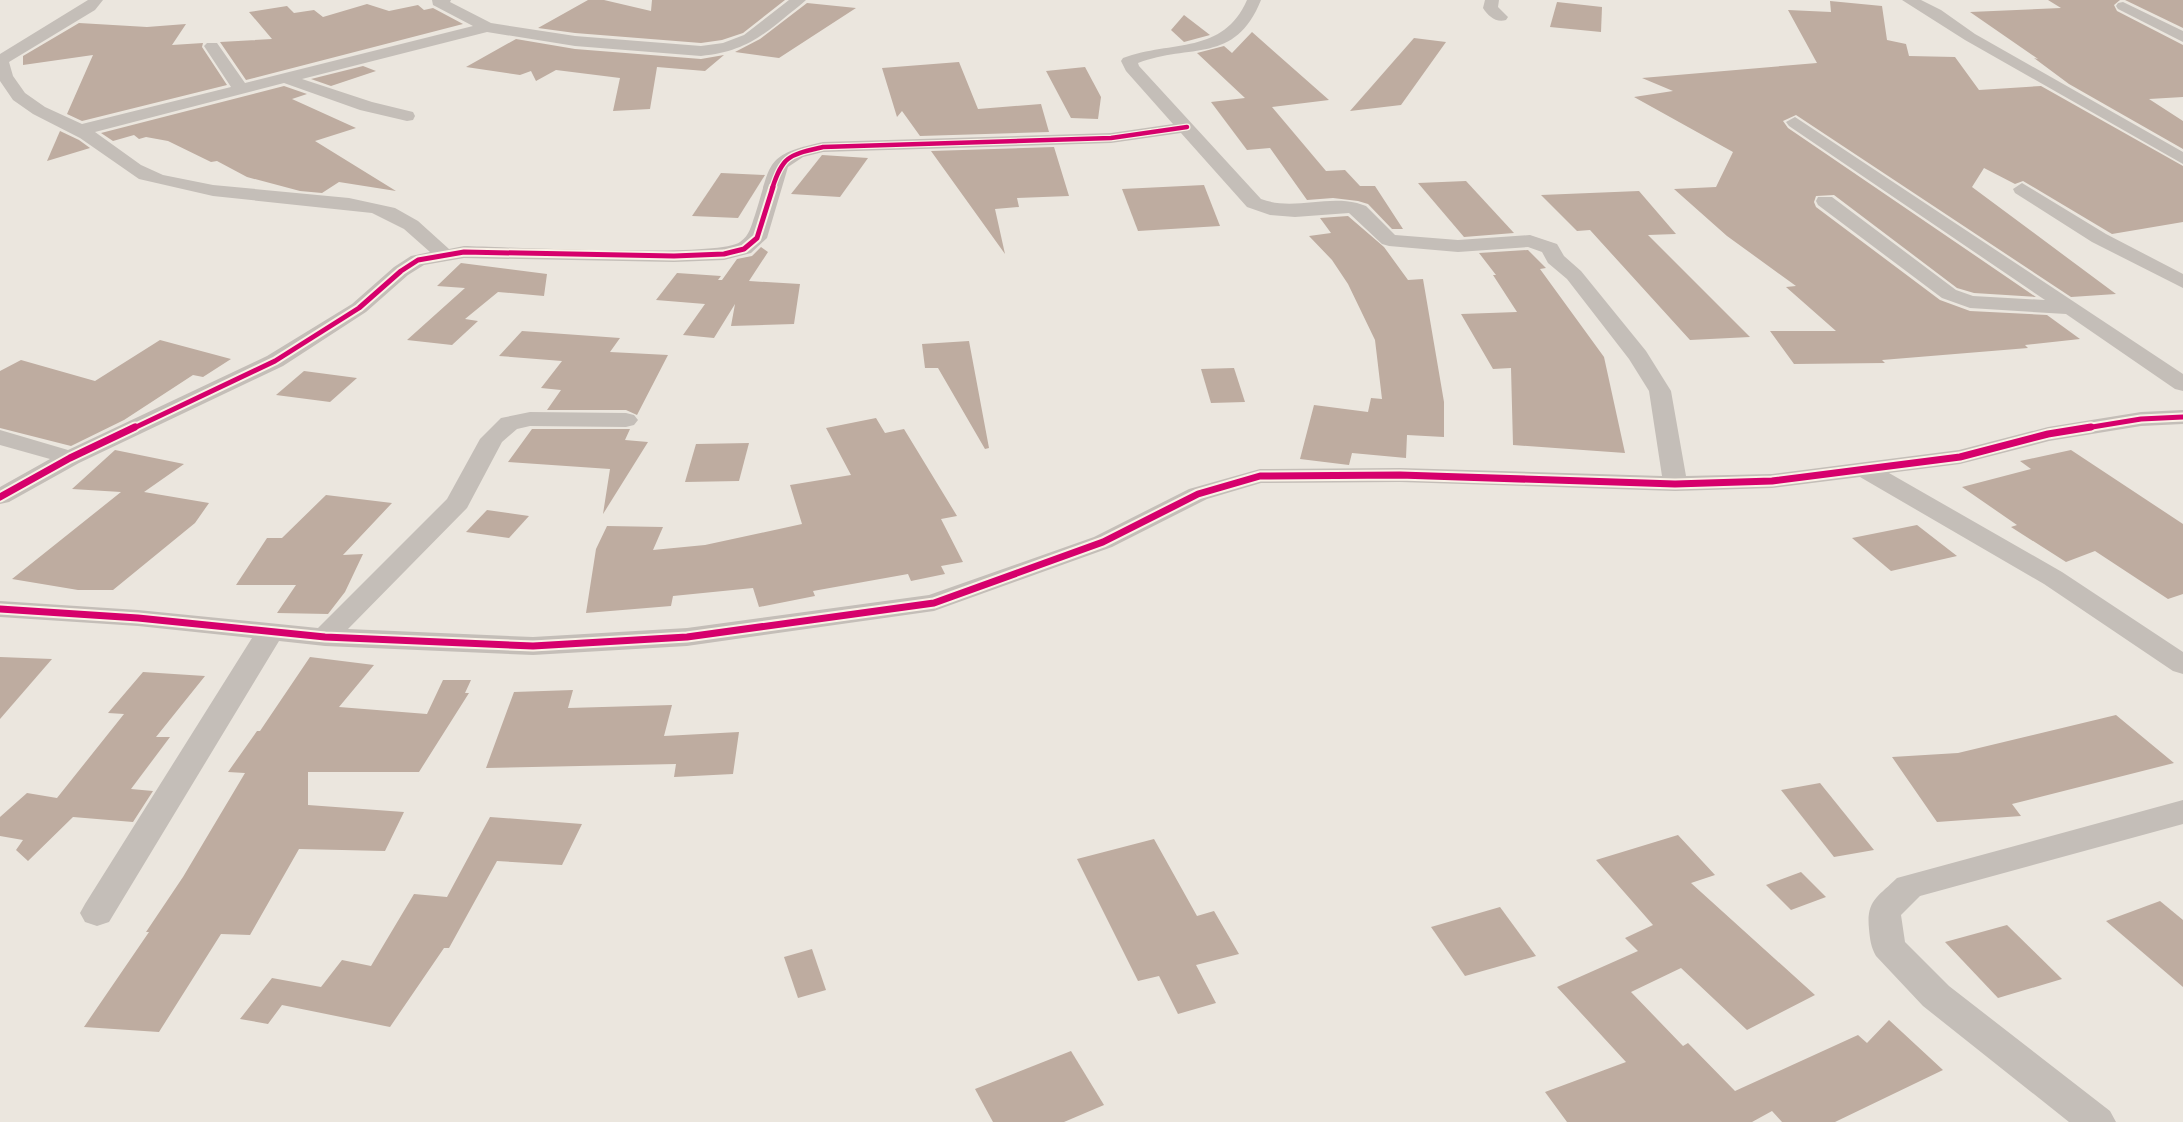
<svg xmlns="http://www.w3.org/2000/svg" width="2183" height="1122" font-family="Inter,sans-serif">
<rect width="100%" height="100%" fill="#ebe6de"/>
<!-- building -->
<g fill="#beaca0">
<path d="M588,0H604L651,11L652,0H785L743,33L722,40L701,43L575,33L538,28Z"/>
<path d="M2048,0H2120L2114,5L2117,11L2183,45V97L2149,99L2183,121V149L2069,84L2034,58L2038,59L1970,12L2061,8Z"/>
<path d="M2125,0H2183V28Z"/>
<path d="M1830,1L1882,6L1887,40L1906,44L1909,56L1955,57L1979,90L2041,86L2183,166V222L2112,234L2023,181L2015,184L1984,168L1972,187L2116,294L2071,297L1796,115L1783,121L1788,128L2036,297L1974,293L1957,288L1834,195L1816,196L1814,202L1816,207L1940,300L1970,311L2047,315L2080,339L2025,345L2028,348L1882,360L1885,363L1794,364L1770,331H1836L1786,287L1796,286L1727,236L1674,189L1716,187L1733,152L1634,97L1673,91L1642,78L1817,63L1788,10L1831,12Z"/>
<path d="M1557,2L1602,7L1601,32L1550,27Z"/>
<path d="M807,3L856,8L779,58L735,52L760,39Z"/>
<path d="M367,4L389,11L418,5L424,10L433,8L463,24L246,80L220,42L272,39L249,12L287,6L294,13L314,10L323,17Z"/>
<path d="M1184,15L1210,35L1184,42L1171,30Z"/>
<path d="M79,23L147,27L186,24L172,45L203,43L202,47L227,85L82,121L67,114L93,55L23,65V56Z"/>
<path d="M1252,32L1329,100L1272,107L1326,171L1345,170L1360,186H1375L1403,229H1392L1368,204L1358,201L1333,198L1307,200L1270,148L1247,150L1211,102L1245,98L1197,53L1224,46L1232,53Z"/>
<path d="M1414,38L1446,42L1401,105L1350,111Z"/>
<path d="M516,39L575,49L701,59L724,55L705,71L657,67L650,109L613,111L620,78L556,70L536,81L531,71L520,75L466,67Z"/>
<path d="M959,62L978,109L1041,104L1049,132L920,136L902,111L897,117L882,68Z"/>
<path d="M363,66L376,71L331,86L311,79Z"/>
<path d="M1085,67L1101,97L1098,119L1071,118L1046,71Z"/>
<path d="M284,86L307,94L292,99L356,128L315,141L396,191L339,182L322,193L300,191L247,177L217,161L211,162L168,141L146,137L139,139L134,135L113,141L101,133Z"/>
<path d="M60,131L79,140L90,148L47,161Z"/>
<path d="M1054,147L1069,196L1017,198L1019,207L995,209L1005,254L931,151Z"/>
<path d="M822,155L868,158L840,197L791,194Z"/>
<path d="M721,173L765,175L738,218L692,216Z"/>
<path d="M1466,181L1514,233L1464,237L1418,183Z"/>
<path d="M1204,185L1220,226L1138,231L1122,189Z"/>
<path d="M1639,191L1676,234L1648,235L1750,337L1690,340L1590,230L1577,231L1541,195Z"/>
<path d="M1348,216L1384,247L1408,280L1423,279L1444,402V437L1407,435L1406,458L1352,453L1349,465L1300,459L1314,405L1368,412L1371,398L1382,399L1375,340L1348,284L1332,260L1309,236L1331,233L1320,218Z"/>
<path d="M761,247L768,252L749,281L800,284L794,324L731,326L735,304L714,338L683,335L705,304L656,300L677,273L721,276L718,280H722L737,259L752,256Z"/>
<path d="M1528,250L1546,268L1540,269L1604,357L1625,453L1513,445L1511,368L1493,369L1461,314L1517,312L1493,275H1496L1479,253Z"/>
<path d="M461,263L547,274L544,296L498,292L465,319L478,321L452,345L407,340L465,288L437,286Z"/>
<path d="M522,331L620,338L610,352L668,355L637,415L626,410H547L561,390L541,388L562,361L499,356Z"/>
<path d="M160,340L231,359L203,377L193,375L124,420L71,446L0,428V371L21,360L95,381Z"/>
<path d="M969,341L989,448L985,449L938,368H925L922,344Z"/>
<path d="M1234,368L1245,402L1211,403L1201,369Z"/>
<path d="M304,371L357,378L330,402L276,395Z"/>
<path d="M876,418L885,433L904,429L957,516L941,519L963,562L941,566L945,574L911,581L908,574L813,591L815,596L759,607L753,588L673,596L671,606L586,613L596,549L607,526L663,527L653,550L705,545L802,524L790,485L851,475L826,428Z"/>
<path d="M532,429H630L625,440L648,442L603,514L610,469L508,462Z"/>
<path d="M749,443L739,481L685,482L696,444Z"/>
<path d="M115,450L184,464L144,492L209,503L195,523L113,590H78L12,579L121,492L72,489Z"/>
<path d="M2071,450L2183,524V594L2168,599L2095,551L2066,562L2011,527L2017,525L1962,487L2031,469L2020,461Z"/>
<path d="M326,495L392,503L343,555L363,554L345,592L328,614L277,613L296,585H236L267,538H282Z"/>
<path d="M487,510L529,516L509,538L466,532Z"/>
<path d="M1917,525L1957,556L1891,571L1852,538Z"/>
<path d="M0,657L52,659L0,719Z"/>
<path d="M310,657L374,665L339,707L427,714L443,680H471L465,693H469L419,772H308V805L404,812L385,851L299,849L250,935L221,934L159,1032L84,1027L149,932H146L183,877L245,773L228,772L257,731H260Z"/>
<path d="M143,672L205,676L156,737H170L131,789L153,791L133,822L73,817L28,861L16,850L23,840L0,836V817L27,793L57,798L124,714L108,713Z"/>
<path d="M573,690L568,708L672,705L664,736L739,732L733,774L674,777L676,764L486,768L514,692Z"/>
<path d="M2116,715L2174,763L2012,804L2021,816L1937,822L1892,757L1958,753Z"/>
<path d="M1820,783L1874,850L1834,857L1781,790Z"/>
<path d="M490,817L582,824L562,865L497,861L449,948H444L390,1027L282,1005L268,1024L240,1019L272,978L321,987L342,960L371,966L414,894L447,897Z"/>
<path d="M1678,835L1715,875L1691,883L1815,995L1747,1030L1681,968L1631,992L1683,1046L1688,1043L1735,1091L1858,1035L1867,1043L1889,1020L1943,1070L1835,1122H1782L1772,1111L1752,1122H1567L1545,1092L1626,1062L1557,987L1638,951L1625,938L1653,925L1596,860Z"/>
<path d="M1154,839L1197,916L1214,911L1239,954L1196,965L1216,1003L1178,1014L1159,976L1138,981L1077,859Z"/>
<path d="M1801,872L1826,897L1791,910L1766,885Z"/>
<path d="M2160,901L2183,920V987L2106,921Z"/>
<path d="M1500,907L1536,956L1465,976L1431,927Z"/>
<path d="M2007,925L2062,979L1998,998L1945,942Z"/>
<path d="M812,949L826,990L798,998L784,957Z"/>
<path d="M1071,1051L1104,1105L1064,1122H993L975,1089Z"/>
</g>
<g fill="none" stroke-linecap="round" stroke-linejoin="round">
<!-- minor -->
<g fill="#c4beb8" fill-rule="evenodd">
<path d="M88,0H103L95,10L9,62L13,76L25,93L45,107L82,124L231,87L204,46L207,43H217L245,83L473,26L433,5L432,0H451L450,2L491,23L575,36L701,46L723,43L744,35L789,0H806C801,5 795,9 789,14C759,39 741,52 701,56L575,46L487,32L302,79L372,102L413,112L415,116L413,120L407,121L360,110L284,83L95,132L141,165L163,175L213,185L349,198L395,208L418,221L449,249L464,246C504,247 719,258 740,242C750,235 751,226 755,215C772,162 764,155 823,142L1111,133L1173,124L1126,71L1121,61L1123,58C1172,40 1223,55 1247,0H1261C1235,65 1190,43 1138,63L1139,66L1261,199C1293,211 1325,195 1357,203L1366,206L1395,235L1458,240L1530,235L1557,244L1564,256L1581,271L1646,351L1671,391L1686,476L1772,474L1959,450L2048,427L2141,412L2183,410V424L2141,426L2049,441L1960,464L1889,473L2062,572L2183,652V674L2173,671L2044,584L1860,477L1772,488L1675,491L1400,482L1261,483L1207,499L1112,547L934,611L687,646L533,655L325,646L279,641L109,922L97,926L85,922L80,913L85,904L252,638L138,626L0,617V601L138,610L318,628L447,499L480,439L501,418L530,412L626,413L634,415L638,420L634,425L626,427L530,426L517,429L502,442L467,508L348,629L533,637L687,628L929,595L1094,537L1189,489L1260,469L1400,468L1662,476L1649,391L1629,359L1567,279L1548,263L1542,252L1528,247L1458,252L1389,246L1382,244L1349,213L1295,217L1270,215L1247,207L1181,133L1111,143L823,152L803,157L788,167L767,238L751,253L724,260L674,262L464,258L424,265L408,275L366,312L283,366L79,463L9,502L0,504V487L50,459L0,445V430L68,450L267,356L352,304L394,267L411,256L430,252L404,229L372,213L213,196L139,179L80,138L33,114L13,100L0,81V54Z"/>
<path d="M1485,0H1499L1498,7L1508,17L1506,20C1496,23 1488,16 1483,8Z"/>
<path d="M1902,0H1921L1941,10L1975,34L2183,152V164L1965,40Z"/>
<path d="M2123,2L2183,31V42L2118,9L2116,6L2118,3Z"/>
<path d="M1795,117L2183,374V391L2175,389L2066,314L1970,308L1942,298L1818,205L1816,201L1818,197H1832L1956,290L1973,296L2045,300L1789,126L1786,122Z"/>
<path d="M2022,183L2106,234L2183,274V288L2092,242L2015,193L2013,189Z"/>
<path d="M2183,800V824L1920,896L1901,915L1905,942L1949,986L2110,1111L2116,1122H2069L1923,1006L1876,956C1871,947 1870,940 1869,929C1866,900 1878,897 1897,878Z"/>
</g>
<defs>
<path id="cycleway-far2" d="M772,189C783,155 789,155 823,147L1111,138L1187,127"/>
<g id="cycleway-far1">
<path d="M132,429L275,361L359,308L401,271L418,260L464,252L674,256L724,254L744,249L757,238L773,187"/>
<path d="M2080,429L2141,419L2183,417"/>
</g>
<g id="cycleway">
<path d="M0,497L70,458L135,427"/>
<path d="M0,609L138,618L325,637L533,646L687,637L934,603L1103,542L1198,494L1260,476L1400,475L1675,484L1772,481L1960,457L2048,434L2091,427"/>
</g>
</defs>
<!-- cycleway-far2 casing -->
<use href="#cycleway-far2" stroke="#f8f1e5" stroke-width="7"/>
<!-- cycleway-far1 casing -->
<use href="#cycleway-far1" stroke="#f8f1e5" stroke-width="9"/>
<!-- cycleway casing -->
<use href="#cycleway" stroke="#f8f1e5" stroke-width="11"/>
<!-- cycleway-far2 -->
<use href="#cycleway-far2" stroke="#d6006c" stroke-width="4.5"/>
<!-- cycleway-far1 -->
<use href="#cycleway-far1" stroke="#d6006c" stroke-width="5"/>
<!-- cycleway -->
<use href="#cycleway" stroke="#d6006c" stroke-width="7"/>
</g>
</svg>
